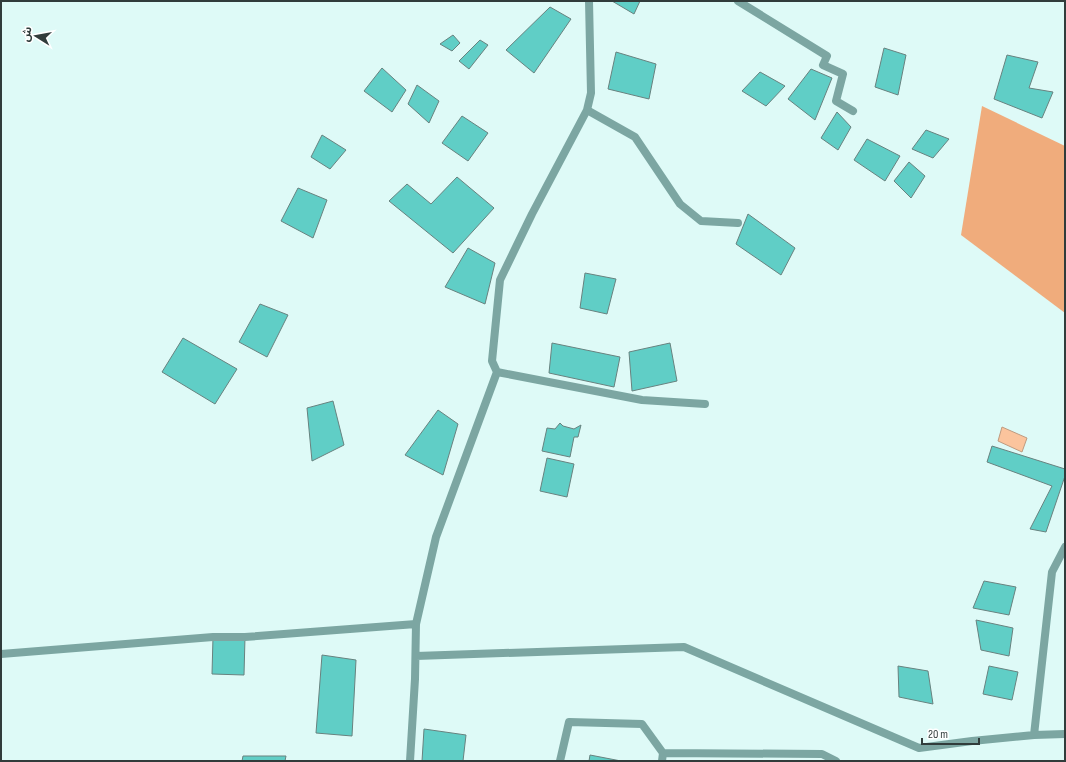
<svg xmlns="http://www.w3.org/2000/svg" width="1066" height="762" font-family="'Sofia Sans Condensed','Noto Sans Arabic',sans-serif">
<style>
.forest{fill:#f0ac7c}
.water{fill:#fbc49d;stroke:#be9b80}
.building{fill:#60cec6;stroke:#68827f}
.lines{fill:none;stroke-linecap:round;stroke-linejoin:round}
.street{stroke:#7ca6a2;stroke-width:8}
</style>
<rect width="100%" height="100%" fill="#defaf7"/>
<path class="forest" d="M 982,106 L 1065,146 L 1065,313 L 961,235 Z"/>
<path class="water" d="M 1002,427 L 1027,438 L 1022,452 L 998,441 Z"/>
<path class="building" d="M 612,1 L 640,1 L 634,14 Z
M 550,7 L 571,19 L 534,73 L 506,50 Z
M 453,35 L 460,43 L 452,51 L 440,44 Z
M 480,40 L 488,45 L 469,69 L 459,61 Z
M 884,48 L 906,55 L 898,95 L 875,87 Z
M 616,52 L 656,64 L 649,99 L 608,89 Z
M 1007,55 L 1038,62 L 1029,88 L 1053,92 L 1042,118 L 994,99 Z
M 382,68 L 406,90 L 392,112 L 364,91 Z
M 811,69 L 832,78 L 815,120 L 788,99 Z
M 760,72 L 785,86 L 766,106 L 742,91 Z
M 417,85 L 439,101 L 429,123 L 408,104 Z
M 837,112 L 851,127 L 838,150 L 821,138 Z
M 462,116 L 488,133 L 468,161 L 442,143 Z
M 926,130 L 949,139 L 933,158 L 912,149 Z
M 322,135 L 346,150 L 330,169 L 311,157 Z
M 867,139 L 900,156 L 885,181 L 854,160 Z
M 909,162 L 925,176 L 911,198 L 894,181 Z
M 457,177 L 494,208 L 453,253 L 389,201 L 407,184 L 431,204 Z
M 298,188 L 327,200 L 313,238 L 281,221 Z
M 748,214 L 795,248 L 781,275 L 736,244 Z
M 468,248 L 495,263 L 485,304 L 445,287 Z
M 585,273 L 616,279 L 607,314 L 580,308 Z
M 260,304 L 288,315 L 267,357 L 239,342 Z
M 183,338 L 237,369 L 215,404 L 162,372 Z
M 552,343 L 620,357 L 614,387 L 549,373 Z
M 670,343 L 677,381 L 632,391 L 629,352 Z
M 333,401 L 344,445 L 312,461 L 307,408 Z
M 438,410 L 458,424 L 443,475 L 405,455 Z
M 560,423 L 563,426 L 574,429 L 581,425 L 578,437 L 574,437 L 570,457 L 542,451 L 547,428 L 555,429 Z
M 992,446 L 1065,469 L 1065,476 L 1046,532 L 1030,529 L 1052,486 L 987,462 Z
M 547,458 L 574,464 L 567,497 L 540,491 Z
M 984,581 L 1016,587 L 1009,615 L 973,608 Z
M 976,620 L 1013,628 L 1009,656 L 981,650 Z
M 213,637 L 245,637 L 244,675 L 212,674 Z
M 322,655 L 356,660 L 352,736 L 316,733 Z
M 898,666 L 928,671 L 933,704 L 899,697 Z
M 989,666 L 1018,672 L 1012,700 L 983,694 Z
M 424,729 L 466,735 L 463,761 L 422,761 Z
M 590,755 L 621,761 L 589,761 Z
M 243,756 L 286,756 L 285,761 L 242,761 Z"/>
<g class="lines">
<path class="street" d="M 738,1 L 827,56 L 823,65 L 843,74 L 836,101 L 853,111
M 587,110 L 635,137 L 680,204 L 701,221 L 738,223
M 497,372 L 642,400 L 705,404
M 1,654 L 213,637 L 245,637 L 416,624
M 416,656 L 684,647 L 919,748 L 972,741 L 1034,735 L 1065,734
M 1034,735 L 1052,572 L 1065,547
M 410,761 L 415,679 L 416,624 L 436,537 L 497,372 L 492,361 L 500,280 L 532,214 L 587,110 L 591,93 L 589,1
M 560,761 L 569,722 L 642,724 L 663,753
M 662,761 L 663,753 L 822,754 L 836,761"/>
</g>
<rect width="1066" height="762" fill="none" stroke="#313c3b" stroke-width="4"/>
<g transform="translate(36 36) rotate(281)" stroke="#ffffff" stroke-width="3" paint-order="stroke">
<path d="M0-3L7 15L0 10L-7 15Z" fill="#313c3b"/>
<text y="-6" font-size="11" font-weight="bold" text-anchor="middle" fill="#313c3b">ش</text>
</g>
<path d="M922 738v6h57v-6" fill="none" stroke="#313c3b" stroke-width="2"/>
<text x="928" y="738" font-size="12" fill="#313c3b" stroke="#ffffff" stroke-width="3" paint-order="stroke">20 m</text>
</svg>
